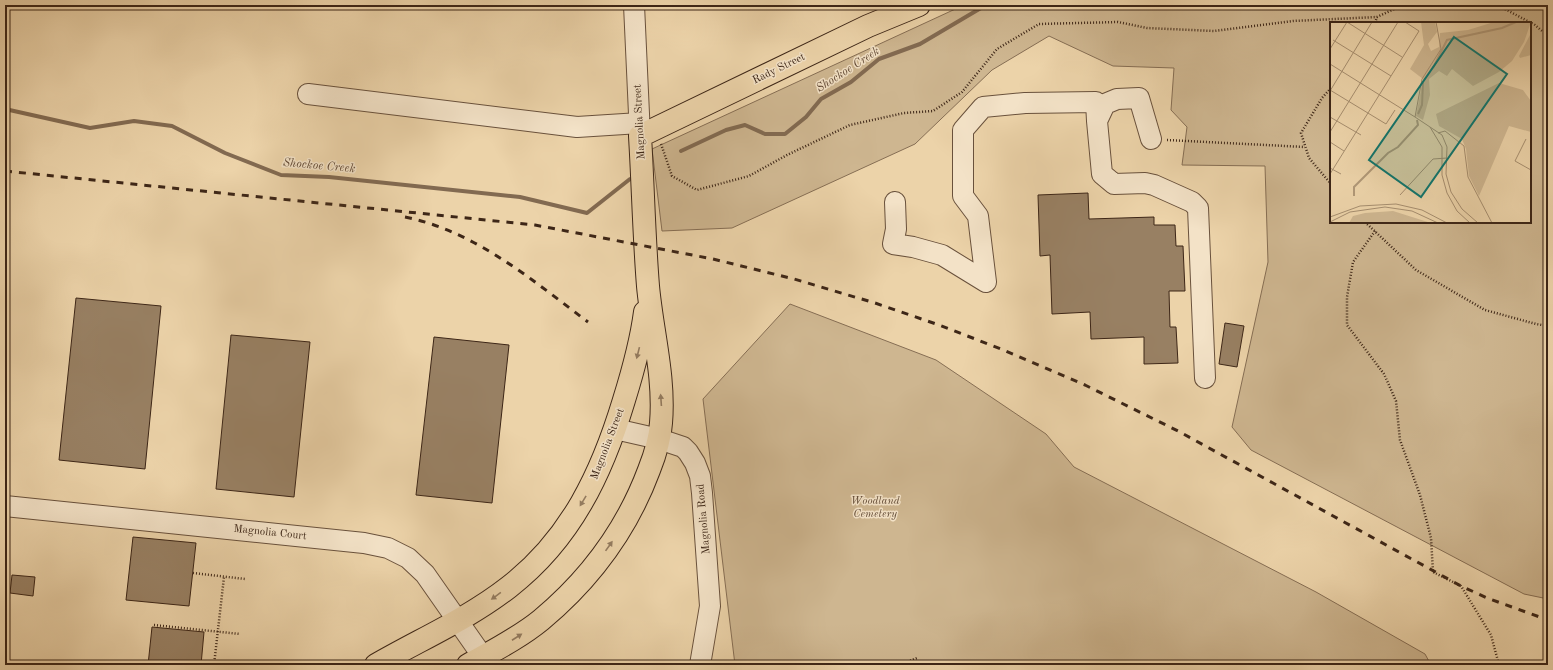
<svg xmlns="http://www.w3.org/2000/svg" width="1553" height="670" font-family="'Old Standard TT',serif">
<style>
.green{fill:#ceb690;stroke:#866e54;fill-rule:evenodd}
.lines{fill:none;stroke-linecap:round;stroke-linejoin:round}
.stream{stroke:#826a51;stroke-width:4}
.building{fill:#988063;stroke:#3d2617}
.minor-casing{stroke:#69513c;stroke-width:22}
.major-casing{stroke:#3d2617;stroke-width:24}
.path{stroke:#3d2617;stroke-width:2.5;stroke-dasharray:1 2;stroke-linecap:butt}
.minor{stroke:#f3e2c7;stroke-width:20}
.major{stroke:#ecd3a9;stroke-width:22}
.rail{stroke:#3d2617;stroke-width:3;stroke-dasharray:7 7;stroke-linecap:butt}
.oneway{fill:#947c60}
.labels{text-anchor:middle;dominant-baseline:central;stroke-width:3;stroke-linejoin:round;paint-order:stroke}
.street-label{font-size:11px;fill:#3d2617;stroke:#f3e2c7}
.park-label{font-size:11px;font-style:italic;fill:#614a35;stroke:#f3e2c7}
.water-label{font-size:12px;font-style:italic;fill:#604834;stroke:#f3e2c7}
.inset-river{fill:none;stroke:#b09877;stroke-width:2}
.inset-road{fill:none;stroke:#a68e6f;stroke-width:1}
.view{fill:#0f766e;fill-opacity:0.15;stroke:#0f766e;stroke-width:2}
.inset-edge{fill:none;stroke:#3d2617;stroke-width:2}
</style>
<rect width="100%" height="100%" fill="#ecd3a9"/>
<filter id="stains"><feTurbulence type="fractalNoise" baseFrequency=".005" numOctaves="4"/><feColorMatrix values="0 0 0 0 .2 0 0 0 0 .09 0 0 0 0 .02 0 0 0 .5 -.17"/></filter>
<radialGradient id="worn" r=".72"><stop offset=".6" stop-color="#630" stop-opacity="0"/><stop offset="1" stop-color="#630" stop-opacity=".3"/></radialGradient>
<path class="green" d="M 964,5 L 1548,5 L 1548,599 L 1524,594 L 1251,450 L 1232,427 L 1268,262 L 1265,166 L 1182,165 L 1187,127 L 1171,110 L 1174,68 L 1113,66 L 1049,36 L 992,70 L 915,144 L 732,228 L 662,231 L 652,149 ZM 1331,23 L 1530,23 L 1530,222 L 1331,222 Z
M 790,304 L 936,360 L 1046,434 L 1074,467 L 1316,592 L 1425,654 L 1431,665 L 735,665 L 703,399 Z"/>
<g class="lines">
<path class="stream" d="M 5,109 L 90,128 L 134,121 L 172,126 L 225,153 L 281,175 L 329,177 L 520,197 L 587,213 L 630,179
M 681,151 L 726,130 L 745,125 L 765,134 L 785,134 L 806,117 L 821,99 L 851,82 L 879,59 L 920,44 L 986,5"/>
</g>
<path class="building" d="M 1088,193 L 1089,219 L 1154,217 L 1154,225 L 1175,225 L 1176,246 L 1183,246 L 1185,291 L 1169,291 L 1170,327 L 1176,327 L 1178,363 L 1144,364 L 1144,337 L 1091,339 L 1090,312 L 1052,314 L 1050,255 L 1040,256 L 1038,195 Z
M 76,298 L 161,306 L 145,469 L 59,460 Z
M 1225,323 L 1244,326 L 1237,367 L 1219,364 Z
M 231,335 L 310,342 L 294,497 L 216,489 Z
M 434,337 L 509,345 L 492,503 L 416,495 Z
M 133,537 L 196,543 L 189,606 L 126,600 Z
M 12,575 L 35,577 L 33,596 L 10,593 Z
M 152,627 L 204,632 L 201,665 L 148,665 Z"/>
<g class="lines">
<g class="minor-casing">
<path id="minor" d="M 634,5 L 640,136
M 308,94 L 577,127 L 640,123
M 1151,139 L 1139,98 L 1117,99 L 1105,104 L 1097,121 L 1102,174 L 1114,184 L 1145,183 L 1154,185 L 1192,202 L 1198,208 L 1205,378
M 895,202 L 896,229 L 893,244 L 913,247 L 942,255 L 986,282 L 978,216 L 963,196 L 963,130 L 983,107 L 1025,103 L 1096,102 L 1097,121
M 615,429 L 659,439 L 683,447 L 688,452 L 695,463 L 700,476 L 702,493 L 710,606 L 700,665
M 5,506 L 364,543 L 388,548 L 408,558 L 425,574 L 483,657"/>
</g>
<g class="major-casing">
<path id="major" d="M 376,665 C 421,639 468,619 509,587 C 571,539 602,473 624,400 C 633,371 641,343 645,312
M 468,665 C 493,651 519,638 541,620 C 589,580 627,529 649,470 C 655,455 660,439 661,423 C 665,377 652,331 648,286 C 644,236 643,186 640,136 L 868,26 L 919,5"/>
</g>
<path class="path" d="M 1501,5 L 1503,8 L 1535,25 L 1548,36
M 1375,23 L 1377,17
M 1331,88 L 1322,98 L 1301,133 L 1309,158 L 1331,184
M 1167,140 L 1305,147
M 661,144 L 672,176 L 697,190 L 749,176 L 787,155 L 850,125 L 904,113 L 933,111 L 962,92 L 997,49 L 1039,24 L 1118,22 L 1147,28 L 1214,31 L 1293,21 L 1377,17 L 1403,5
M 1365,222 L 1416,270 L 1485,310 L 1536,324 L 1548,326
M 1375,231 L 1353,262 L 1347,297 L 1347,325 L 1384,374 L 1396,401 L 1400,440 L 1420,495 L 1431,538 L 1433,572 L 1461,586 L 1491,635 L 1499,665
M 193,573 L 245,579
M 154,625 L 240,634
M 214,665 L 224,577
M 899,665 L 917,658"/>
<use href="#minor" class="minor"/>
<use href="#major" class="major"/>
<path class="rail" d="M 5,171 L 535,225 L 713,259 L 794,279 L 875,303 L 939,325 L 1001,349 L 1085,385 L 1178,431 L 1461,586 L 1487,598 L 1548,620
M 405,217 C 475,231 532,280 588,322"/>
</g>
<defs><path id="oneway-solid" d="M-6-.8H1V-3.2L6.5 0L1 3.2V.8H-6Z"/></defs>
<g class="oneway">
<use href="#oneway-solid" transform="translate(638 353) rotate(104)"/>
<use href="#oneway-solid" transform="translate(661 400) rotate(-94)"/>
<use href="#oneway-solid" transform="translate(583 501) rotate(121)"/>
<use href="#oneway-solid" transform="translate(609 546) rotate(-55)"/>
<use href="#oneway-solid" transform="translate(496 596) rotate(144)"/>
<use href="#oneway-solid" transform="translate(517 637) rotate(-33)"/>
</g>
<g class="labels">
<g class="street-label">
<text transform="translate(779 69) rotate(-26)">Rady Street</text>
<text transform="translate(640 122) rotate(-93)">Magnolia Street</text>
<text transform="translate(608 444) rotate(-69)">Magnolia Street</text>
<text transform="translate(704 519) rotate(-95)">Magnolia Road</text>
<text transform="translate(270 533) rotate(6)">Magnolia Court</text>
</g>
<g class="park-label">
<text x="875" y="501">Woodland<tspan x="875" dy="13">Cemetery</tspan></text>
</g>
<g class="water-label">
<text transform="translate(848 70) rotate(-33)">Shockoe Creek</text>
<text transform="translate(319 166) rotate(5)">Shockoe Creek</text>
</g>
</g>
<g transform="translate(1330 22)">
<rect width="201" height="201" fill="#ecd3a9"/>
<path d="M 91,0 L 105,0 L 107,10 L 98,22 L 101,29 L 109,25 L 110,11 L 138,8 L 164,0 L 201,0 L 194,20 L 182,39 L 169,50 L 143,64 L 122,47 L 117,54 L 109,49 L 99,57 L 100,73 L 93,98 L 86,94 L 93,57 L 80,47 L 94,23 ZM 201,11 L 201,33 L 190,36 L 189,34 ZM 169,61 L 193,68 L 201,79 L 201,110 L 179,104 L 149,174 L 139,154 L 136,127 L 132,117 L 109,104 L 106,92 ZM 63,189 L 101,201 L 19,201 L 23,194 L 35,191 Z" fill="#ceb690"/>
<path class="inset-river" d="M 103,46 L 117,18 L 172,6 L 186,0M 88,92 L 92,83 L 93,61M 24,174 L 24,165 L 58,131 L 68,125 L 88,103 L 87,98"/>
<path class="inset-road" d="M 17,0 L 72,35M 106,0 L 111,27 L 92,57 L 85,95 L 112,113 L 117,125 L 116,152 L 121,170 L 132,187 L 148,201M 3,18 L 61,54M 0,27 L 17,0M 0,42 L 85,95M 0,68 L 56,102 L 65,88M 0,69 L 42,0M 0,95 L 31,113M 100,105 L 112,125 L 112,153 L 117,171 L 127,189 L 140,201M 0,110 L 68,0M 108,111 L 115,109 L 134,124 L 138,155 L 162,201M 196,117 L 185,139 L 201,148M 0,120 L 14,129M 0,146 L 11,152M 0,152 L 89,9 L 75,0M 70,173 L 103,137 L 117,136M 0,195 L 30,184 L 66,182 L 92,188 L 117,201M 0,200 L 20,190 L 55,185 L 82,189 L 108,201"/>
<path class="view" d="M 124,15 L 177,52 L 91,175 L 39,138 Z"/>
<rect width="201" height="201" class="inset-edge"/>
</g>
<rect width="1553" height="670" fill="none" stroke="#ecd3a9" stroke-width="20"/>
<rect x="6" y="6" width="1541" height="658" fill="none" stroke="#3d2617" stroke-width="2"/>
<rect x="10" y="10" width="1533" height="650" fill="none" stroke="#3d2617"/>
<rect width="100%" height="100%" filter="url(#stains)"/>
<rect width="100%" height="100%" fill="url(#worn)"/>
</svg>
